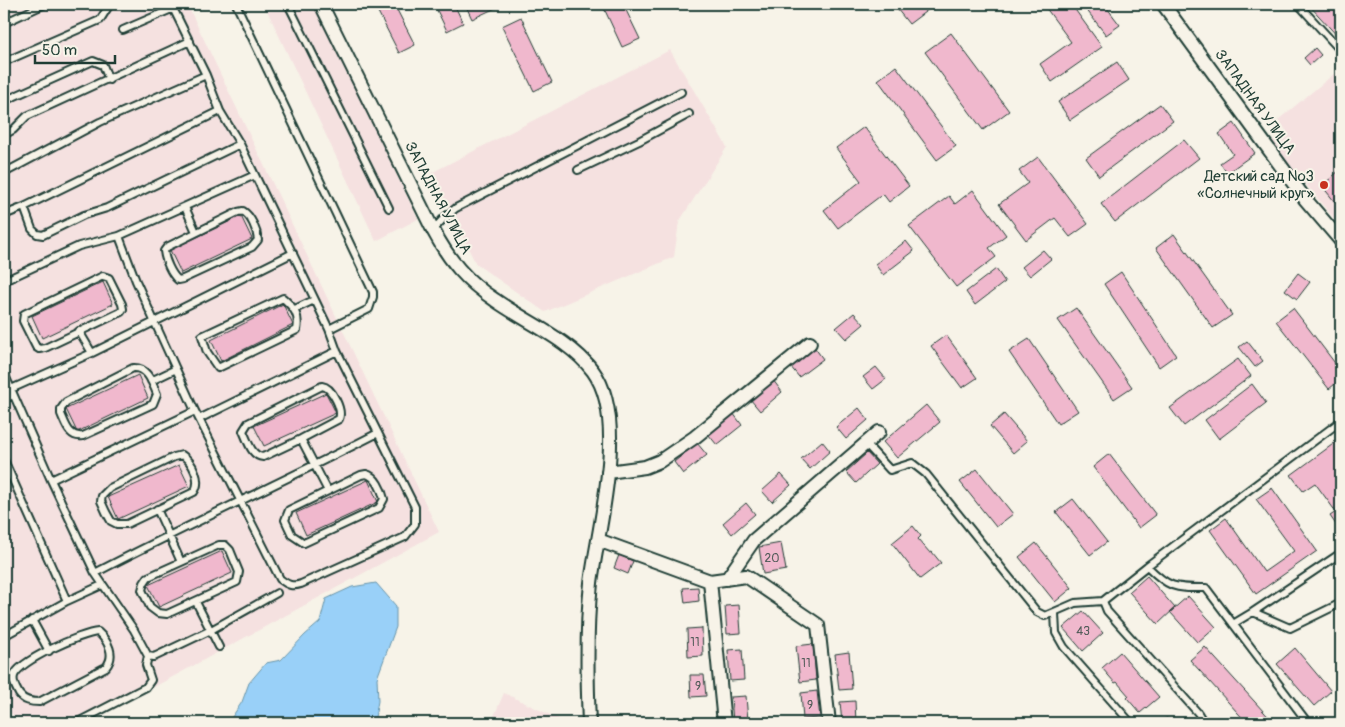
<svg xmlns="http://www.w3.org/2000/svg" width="1345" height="727" font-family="Pangolin,sans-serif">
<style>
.built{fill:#f5e1e0}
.water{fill:#99d0f8;stroke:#6895aa}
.building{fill:#f0b8cd;stroke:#1f3d34}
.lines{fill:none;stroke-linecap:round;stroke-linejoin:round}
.lane-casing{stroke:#1f3d34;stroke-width:10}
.street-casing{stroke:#1f3d34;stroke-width:16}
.lane{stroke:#f7f3e8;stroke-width:6}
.street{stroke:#f7f3e8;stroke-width:12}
.poi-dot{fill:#c8321e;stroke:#f7f3e8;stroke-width:2}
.labels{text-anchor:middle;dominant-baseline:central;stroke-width:4;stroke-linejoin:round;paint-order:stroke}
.number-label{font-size:12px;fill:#535c5a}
.street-label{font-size:15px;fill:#1f3d34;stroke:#f7f3e8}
.poi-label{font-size:15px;fill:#1f3d34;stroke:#f7f3e8;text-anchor:end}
</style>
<rect width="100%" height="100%" fill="#f7f3e8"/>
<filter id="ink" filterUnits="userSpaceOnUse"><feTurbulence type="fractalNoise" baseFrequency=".02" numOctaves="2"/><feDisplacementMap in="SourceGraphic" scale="10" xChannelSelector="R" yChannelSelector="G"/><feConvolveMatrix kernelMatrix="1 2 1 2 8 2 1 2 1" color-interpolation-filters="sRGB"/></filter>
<g filter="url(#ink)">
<path class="built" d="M 4,4 L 187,4 L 439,532 L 88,723 L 18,723 L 4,703 Z
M 264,4 L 314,4 L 418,219 L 376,241 Z
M 670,50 L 727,147 L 679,222 L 674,257 L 545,312 L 476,264 L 431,173 Z
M 1340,69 L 1341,71 L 1341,227 L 1271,142 L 1286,130 L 1278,120 Z
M 504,693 L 565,722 L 566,723 L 491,723 Z"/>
<path class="water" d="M 376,583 L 396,606 L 396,627 L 377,678 L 378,701 L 374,723 L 228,723 L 242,702 L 249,683 L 266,663 L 281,660 L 305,635 L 320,622 L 326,599 L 352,587 Z"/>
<path class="building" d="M 374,4 L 394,4 L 415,45 L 399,53 Z
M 434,4 L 454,4 L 463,23 L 447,31 Z
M 465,4 L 504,4 L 472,19 Z
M 602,4 L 623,4 L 640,39 L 622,47 Z
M 893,4 L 931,4 L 933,6 L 909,24 Z
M 1043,4 L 1071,4 L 1102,47 L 1052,82 L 1040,64 L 1071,42 Z
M 1082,4 L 1104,4 L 1120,25 L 1106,35 Z
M 1308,4 L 1334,4 L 1341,11 L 1341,40 Z
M 521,17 L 552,82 L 534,91 L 502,26 Z
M 951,33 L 1009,111 L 983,130 L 925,52 Z
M 1315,48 L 1321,55 L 1310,65 L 1304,58 Z
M 1117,62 L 1129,80 L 1070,120 L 1058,102 Z
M 896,66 L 956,146 L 937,160 L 878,80 Z
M 1160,104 L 1173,121 L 1099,176 L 1086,158 Z
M 1234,123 L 1255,153 L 1227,173 L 1220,163 L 1233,154 L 1219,134 Z
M 864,127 L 909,186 L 889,202 L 883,194 L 838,228 L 824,210 L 861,181 L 836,148 Z
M 1184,140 L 1199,158 L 1115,222 L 1101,204 Z
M 1038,157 L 1088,224 L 1070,237 L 1055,218 L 1026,240 L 999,204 L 1028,183 L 1019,171 Z
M 1341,169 L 1341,196 L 1335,202 L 1322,186 Z
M 973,190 L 1006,235 L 989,248 L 996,257 L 956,287 L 909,226 L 949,196 L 955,204 Z
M 241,216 L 252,239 L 181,273 L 170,250 Z
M 1174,234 L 1232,315 L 1213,328 L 1156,248 Z
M 906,241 L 914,251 L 883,275 L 875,264 Z
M 1043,250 L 1051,259 L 1030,276 L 1022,267 Z
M 996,269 L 1005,282 L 975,305 L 966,292 Z
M 1121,272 L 1176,355 L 1159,367 L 1104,284 Z
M 1298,273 L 1310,282 L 1297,299 L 1285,290 Z
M 103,282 L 113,304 L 42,338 L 32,316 Z
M 283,304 L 293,325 L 221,361 L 211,340 Z
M 1076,308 L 1132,387 L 1114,399 L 1058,320 Z
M 1293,308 L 1341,371 L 1341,379 L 1329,389 L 1276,321 Z
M 854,313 L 864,324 L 846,339 L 836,328 Z
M 946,335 L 977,378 L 962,388 L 931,346 Z
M 1029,339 L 1078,411 L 1058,424 L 1009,352 Z
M 1247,341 L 1263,361 L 1255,367 L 1239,347 Z
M 815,348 L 823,359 L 799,377 L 790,366 Z
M 1238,359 L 1251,376 L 1184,426 L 1170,408 Z
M 876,367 L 886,379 L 873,389 L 863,377 Z
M 138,375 L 148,398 L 77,432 L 66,409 Z
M 773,380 L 782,392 L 760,411 L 750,399 Z
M 1252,384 L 1266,403 L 1219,439 L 1205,420 Z
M 326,393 L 336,413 L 264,446 L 254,426 Z
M 926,405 L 940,422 L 897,458 L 883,442 Z
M 859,408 L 868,420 L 846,439 L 836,427 Z
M 733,413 L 742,425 L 717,445 L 708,434 Z
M 1004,414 L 1027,441 L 1013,453 L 990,426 Z
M 1340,439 L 1341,440 L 1341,532 L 1330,516 L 1336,512 L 1315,483 L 1303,491 L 1291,475 Z
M 822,441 L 830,451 L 810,469 L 801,459 Z
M 697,443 L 707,455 L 683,474 L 674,462 Z
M 867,453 L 877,464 L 856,483 L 846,472 Z
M 1109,454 L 1156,515 L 1139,528 L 1093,467 Z
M 179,465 L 189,486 L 118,519 L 108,497 Z
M 977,469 L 1013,514 L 996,527 L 960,482 Z
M 781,474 L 791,485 L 772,502 L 762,491 Z
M 368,480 L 378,502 L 306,535 L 296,513 Z
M 1272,488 L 1317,551 L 1256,594 L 1210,530 L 1226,518 L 1264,572 L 1294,551 L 1256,499 Z
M 1073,499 L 1107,542 L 1090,555 L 1056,512 Z
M 746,503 L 755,514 L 732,534 L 723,523 Z
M 913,526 L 921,536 L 918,539 L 930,553 L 932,552 L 941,563 L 920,579 L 892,543 Z
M 781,543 L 786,570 L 763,574 L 759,547 Z
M 1036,543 L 1072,588 L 1055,602 L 1019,557 Z
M 222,551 L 232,573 L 159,607 L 148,585 Z
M 619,555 L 633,561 L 628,574 L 614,568 Z
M 1147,576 L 1175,608 L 1158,624 L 1129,592 Z
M 698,587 L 699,601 L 685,603 L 683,588 Z
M 1188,596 L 1216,627 L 1198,643 L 1170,612 Z
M 739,605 L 741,633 L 727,634 L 725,606 Z
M 1083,611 L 1103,633 L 1083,651 L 1063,628 Z
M 702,628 L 703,656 L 688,657 L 687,629 Z
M 813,644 L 816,680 L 800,682 L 796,646 Z
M 1205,647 L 1274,723 L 1247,723 L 1190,660 Z
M 1295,648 L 1331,691 L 1314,706 L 1277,664 Z
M 742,649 L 744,680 L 730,681 L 728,650 Z
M 849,652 L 852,689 L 839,690 L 835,654 Z
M 1120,652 L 1159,697 L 1140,713 L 1127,698 L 1129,696 L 1117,682 L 1115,683 L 1102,668 Z
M 690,675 L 704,675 L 706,696 L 691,697 Z
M 817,691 L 820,718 L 803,719 L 801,693 Z
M 746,696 L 748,721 L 733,722 L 731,697 Z
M 855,701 L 856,723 L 842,723 L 840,702 Z
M 1167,718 L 1170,723 L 1157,723 Z"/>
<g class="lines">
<g class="lane-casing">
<path id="lane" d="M 236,4 L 373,292 L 373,297 L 369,309 L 329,329
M 288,4 L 389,208
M 1298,4 L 1340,50 L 1341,49
M 4,23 L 45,4
M 123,30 L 174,8
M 4,62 L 100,20 L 110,4
M 4,101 L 93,61 L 103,65 L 109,80
M 4,135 L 13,130 L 27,116 L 190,41
M 578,170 L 639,141 L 689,114
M 4,173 L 100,122 L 206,75
M 24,207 L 32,229 L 37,234 L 43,235 L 84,215 L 107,208 L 240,144
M 185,207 L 196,232
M 243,211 C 251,216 257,230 258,240 L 252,247 L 183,279 L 178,280 C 171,274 165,260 164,251 L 167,247 L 238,212 Z
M 4,215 L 24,207 L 220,111
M 433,230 L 445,217 L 456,208 L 681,92
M 119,236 L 136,281 L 195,411 L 280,579 C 288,585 292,587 301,584 L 405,537 L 415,524 L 415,507 L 337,351 L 329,329 L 240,144 L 220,111 L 206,75 L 171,4
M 103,276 L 109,278 L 122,304 L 123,309 L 121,312 L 45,348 L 39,349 L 36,347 L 23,321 L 24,314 Z
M 4,281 L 79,246 L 119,236 L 255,175
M 283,298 C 294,308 300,315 297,330 L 218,368 L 207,352 L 202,336 Z
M 295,309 L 314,300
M 79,331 L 92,353
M 133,368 C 148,367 152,383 157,394 L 153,404 L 83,436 C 69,438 66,425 61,414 L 61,409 L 66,402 Z
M 4,373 L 51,480 L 95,573 L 134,630 L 148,656 L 146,665 L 151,680 L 146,687 L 76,723
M 151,381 L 176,369
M 322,386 C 332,387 343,410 339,419 L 301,439 L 263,457 C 251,456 248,441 243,431 L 248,423 Z
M 11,389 L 92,353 L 293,253
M 4,399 L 13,395
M 199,419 L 337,351
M 301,439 L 328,491
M 866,444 L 890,470 L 912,463 L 926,474 L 1037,612 L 1045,616 L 1075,603 L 1103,601 L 1147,566 L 1341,421
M 182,455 C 193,462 202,481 194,492 L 127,524 L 117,524 L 111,521 L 106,512 L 101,501 L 102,496 L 110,488 L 174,457 Z
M 4,460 L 67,601
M 366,474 C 376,476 382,490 384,499 L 379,508 L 304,543 L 292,535 L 285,520 L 289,510 L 361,475 Z
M 51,480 L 195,411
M 157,509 L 181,562
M 219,545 L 225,545 L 230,550 L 239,572 L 237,582 L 167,614 L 158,613 L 150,607 L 142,590 L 144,583 L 148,577 Z
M 1147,566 C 1170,589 1175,588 1206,588 L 1308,723
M 95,573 C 189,524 285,481 378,433
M 1103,601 L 1107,611 L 1198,713 L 1204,723
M 196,602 L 219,647
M 1253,612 L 1290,628 L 1341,603
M 1055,613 L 1056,633 L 1064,647 L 1131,723
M 32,620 L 49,651
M 1233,624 L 1253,612 L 1341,553
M 98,632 C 108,641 116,655 106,667 L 39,702 C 31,702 24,701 19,694 C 16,688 12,682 14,676 C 18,661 82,633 98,632 Z
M 4,636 L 67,601 L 102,585
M 148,656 L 154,657 L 211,630 L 277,593"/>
</g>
<g class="street-casing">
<path id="street" d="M 321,4 L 433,230 C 449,260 466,281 495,300 C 526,322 570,340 593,371 C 629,420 598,526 591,583 C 586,629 587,677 589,723
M 1163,4 L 1305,199 L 1341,241
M 608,472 L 645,467 L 660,461 L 695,437 L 810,343
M 598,540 L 710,581 L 746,576 L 818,625 L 829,723
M 727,579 L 754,540 L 879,432
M 710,581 L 724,723"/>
</g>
<use href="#lane" class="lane"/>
<use href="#street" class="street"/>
</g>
</g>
<circle class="poi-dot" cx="1324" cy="185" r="5"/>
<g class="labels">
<g class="number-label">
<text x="772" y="558">20</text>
<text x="1083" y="631">43</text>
<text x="695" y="642">11</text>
<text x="806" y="663">11</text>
<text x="698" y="686">9</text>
<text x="810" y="705">9</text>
</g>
<g class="street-label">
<text transform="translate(1255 102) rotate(54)">ЗАПАДНАЯ УЛИЦА</text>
<text transform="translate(438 198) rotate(62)">ЗАПАДНАЯ УЛИЦА</text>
</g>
<g class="poi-label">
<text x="1314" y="176">Детский сад №3<tspan x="1314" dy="17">«Солнечный круг»</tspan></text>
</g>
</g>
<rect width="1345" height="727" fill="none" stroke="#f7f3e8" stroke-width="20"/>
<rect x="10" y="10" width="1325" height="707" fill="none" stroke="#1f3d34" stroke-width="2" filter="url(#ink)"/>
<path d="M35 55v8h80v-8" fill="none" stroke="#1f3d34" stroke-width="2.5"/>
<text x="42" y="55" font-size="15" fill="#1f3d34" stroke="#f7f3e8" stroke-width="4" paint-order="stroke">50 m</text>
</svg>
